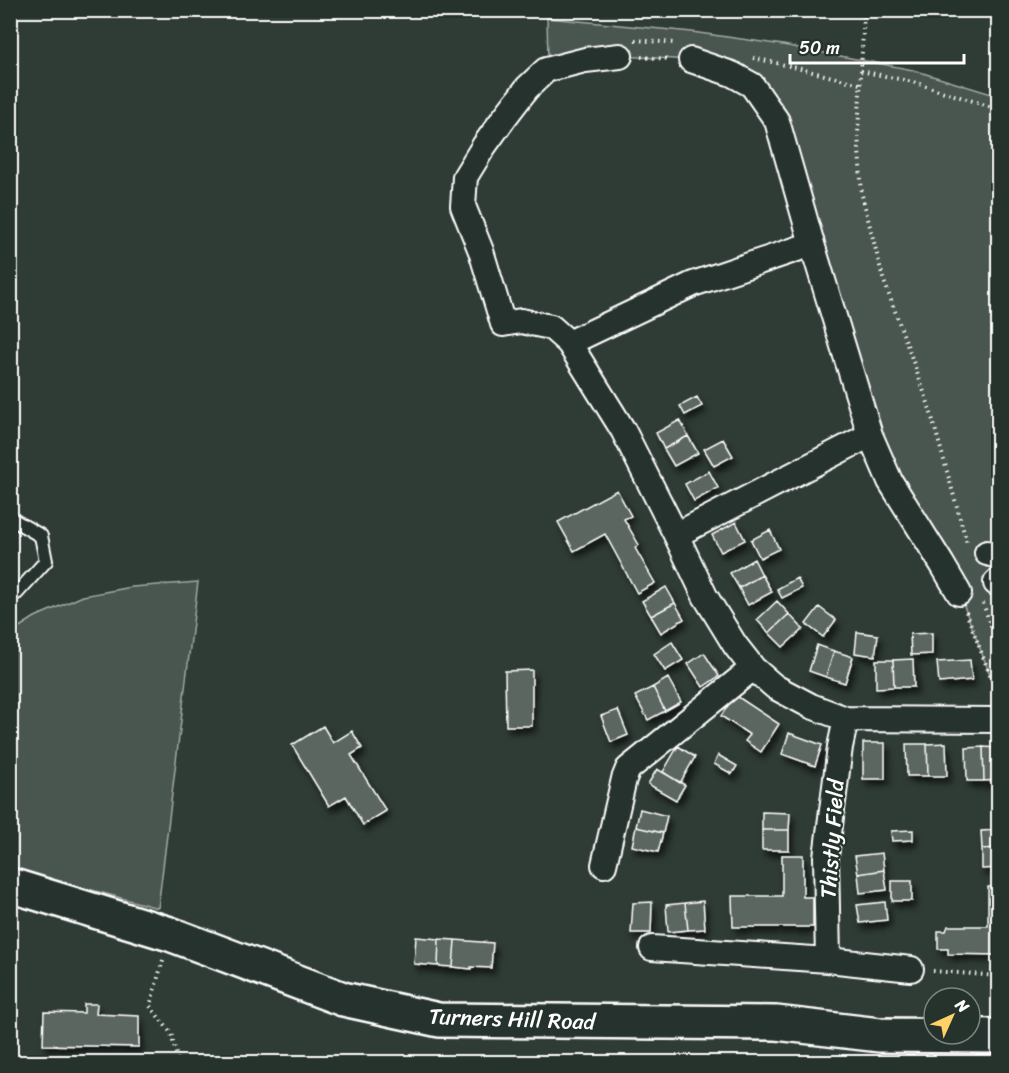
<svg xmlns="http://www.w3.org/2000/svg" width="1009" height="1073" font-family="Sriracha,sans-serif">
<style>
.green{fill:#4a544f;stroke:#a4aaa7;stroke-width:1.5}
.building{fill:#5b6661;stroke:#fff;stroke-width:1.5;filter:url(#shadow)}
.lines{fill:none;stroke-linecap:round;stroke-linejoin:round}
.lane-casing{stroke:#fff;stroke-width:16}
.street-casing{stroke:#fff;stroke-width:28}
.secondary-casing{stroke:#fff;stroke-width:38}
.path{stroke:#fff;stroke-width:4;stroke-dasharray:1.5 4.5;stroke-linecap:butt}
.lane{stroke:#26332d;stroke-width:12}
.street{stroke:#26332d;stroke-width:24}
.secondary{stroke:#26332d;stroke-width:33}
.rail{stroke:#fff;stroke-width:4.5;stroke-dasharray:9 4.5;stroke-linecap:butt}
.labels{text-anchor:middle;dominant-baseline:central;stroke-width:4.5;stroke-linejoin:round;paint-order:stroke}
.street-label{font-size:22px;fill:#fff;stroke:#26332d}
</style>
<defs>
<filter id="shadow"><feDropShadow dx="3.5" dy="6" stdDeviation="3" flood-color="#0009"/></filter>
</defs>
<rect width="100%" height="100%" fill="#2f3b35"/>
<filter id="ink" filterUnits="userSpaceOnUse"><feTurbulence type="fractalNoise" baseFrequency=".0167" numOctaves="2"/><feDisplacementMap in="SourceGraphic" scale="12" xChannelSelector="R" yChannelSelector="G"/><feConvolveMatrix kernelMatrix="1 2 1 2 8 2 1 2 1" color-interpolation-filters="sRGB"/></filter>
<g filter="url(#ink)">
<path class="green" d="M 547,18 L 692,32 L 783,45 L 913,70 L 998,96 L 998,580 L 996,583 L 998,606 L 998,696 L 959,593 L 890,481 L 812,244 L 752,85 L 692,60 L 620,56 L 548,58 Z
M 198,582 L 158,908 L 11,868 L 10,633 L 35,617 L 83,596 L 132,587 Z"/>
<path class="building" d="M 697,397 L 702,406 L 685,415 L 680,406 Z
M 680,420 L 688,436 L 664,449 L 656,433 Z
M 688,436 L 698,453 L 674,466 L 664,449 Z
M 723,439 L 733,456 L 714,466 L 704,449 Z
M 709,471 L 718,488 L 694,501 L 685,484 Z
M 617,490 L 631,516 L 624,519 L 639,545 L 635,548 L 655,583 L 637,593 L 605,534 L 574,551 L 558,522 Z
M 736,522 L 745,540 L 721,552 L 712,535 Z
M 770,530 L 779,549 L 760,558 L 751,540 Z
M 754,559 L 762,575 L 739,588 L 730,573 Z
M 762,575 L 772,592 L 748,605 L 739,588 Z
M 797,578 L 802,588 L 782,598 L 777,589 Z
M 666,587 L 675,603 L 651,616 L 642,601 Z
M 777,601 L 789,614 L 769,633 L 757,620 Z
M 675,603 L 684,619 L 661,633 L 651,616 Z
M 819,607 L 836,620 L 823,637 L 806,624 Z
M 789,614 L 803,629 L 783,647 L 769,633 Z
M 857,632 L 878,635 L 875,656 L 855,653 Z
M 932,633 L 932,654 L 911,655 L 910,634 Z
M 672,642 L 683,660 L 665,671 L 654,654 Z
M 817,645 L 834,651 L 826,677 L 809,671 Z
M 834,651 L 853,657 L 845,683 L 826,677 Z
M 704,653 L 719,676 L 703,687 L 688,664 Z
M 913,659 L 914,687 L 894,687 L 893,660 Z
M 876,660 L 893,660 L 894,687 L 876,688 Z
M 970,660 L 972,680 L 939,683 L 937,662 Z
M 532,670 L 532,726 L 506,726 L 505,671 Z
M 668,678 L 681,702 L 665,711 L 653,687 Z
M 653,687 L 665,711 L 648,720 L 635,696 Z
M 735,695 L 779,724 L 761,752 L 745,741 L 750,735 L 721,716 Z
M 618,710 L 628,735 L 611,742 L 601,716 Z
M 323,726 L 333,743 L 352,731 L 362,748 L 351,755 L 386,811 L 363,825 L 346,796 L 329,806 L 292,745 Z
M 789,733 L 822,745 L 815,766 L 782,754 Z
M 863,743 L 885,743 L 885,779 L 863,779 Z
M 946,743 L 947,776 L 928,776 L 927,744 Z
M 906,744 L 927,744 L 928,776 L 907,776 Z
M 678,746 L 695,757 L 680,783 L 663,772 Z
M 983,747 L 998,748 L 998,780 L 984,781 Z
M 983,747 L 984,781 L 967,781 L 966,748 Z
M 718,755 L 737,766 L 732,774 L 714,764 Z
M 657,769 L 685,785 L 676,800 L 648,784 Z
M 640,809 L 667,816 L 663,833 L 636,827 Z
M 762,812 L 790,813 L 789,830 L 762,830 Z
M 636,827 L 663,833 L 658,852 L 632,846 Z
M 762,830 L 789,830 L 789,850 L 762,850 Z
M 913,830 L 913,840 L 892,841 L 891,831 Z
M 998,830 L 998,848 L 982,849 L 981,831 Z
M 998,848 L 998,868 L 982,869 L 982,849 Z
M 882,853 L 884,870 L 858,874 L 855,856 Z
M 782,855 L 803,855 L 803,897 L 813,897 L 813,927 L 733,927 L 732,896 L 782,896 Z
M 884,870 L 887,890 L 860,893 L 858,874 Z
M 892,881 L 912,881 L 912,901 L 892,901 Z
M 988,887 L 998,887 L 998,955 L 948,954 L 948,949 L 938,949 L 938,931 L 946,931 L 948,926 L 988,926 Z
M 703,901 L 705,929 L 688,930 L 685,903 Z
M 652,902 L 651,933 L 631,933 L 633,903 Z
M 885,902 L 887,920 L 860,923 L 857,905 Z
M 685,903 L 688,930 L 668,932 L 666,905 Z
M 416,937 L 439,939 L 438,966 L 414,964 Z
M 439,939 L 455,940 L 453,967 L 438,966 Z
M 455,940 L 493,943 L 491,968 L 471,967 L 471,969 L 453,967 Z
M 84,1004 L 97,1004 L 96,1014 L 139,1016 L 139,1047 L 43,1045 L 44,1012 L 84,1013 Z"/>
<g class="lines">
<g class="lane-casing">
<path id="lane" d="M 10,518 L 41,536 L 46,561 L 17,593 L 10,596"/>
</g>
<g class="street-casing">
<path id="street" d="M 620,56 L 585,60 L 546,70 L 527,88 L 504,118 L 484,146 L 465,177 L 463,206 L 481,251 L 503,324 L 521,321 L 551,327 L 569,343 L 623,430 L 676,535 L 705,596 L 735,645 L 753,668 L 775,687 L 811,706 L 846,719 L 998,720
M 691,60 L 732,74 L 752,85 L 777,121 L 812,244 L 870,435 L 890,481 L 942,564 L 959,593
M 569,343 L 693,284 L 812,244
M 676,535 L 870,435
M 987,553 L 998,556
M 996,583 L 998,581
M 604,865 L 624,779 L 628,769 L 753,668
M 652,948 L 828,960 L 911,969
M 828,960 L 826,857 L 840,747 L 846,719"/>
</g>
<g class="secondary-casing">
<path id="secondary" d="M 10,885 L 170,934 L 343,999 L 439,1020 L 776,1023 L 880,1035 L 998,1036"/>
</g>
<path class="path" d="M 864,10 L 858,134 L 862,195 L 883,278 L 928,403 L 967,543
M 635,40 L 675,43
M 641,57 L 670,59
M 753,58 L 781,64 L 860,84
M 861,71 L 913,82 L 998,109
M 983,603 L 998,647
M 966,612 L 998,696
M 163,960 L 150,1006 L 171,1033 L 178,1062
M 933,971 L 998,976"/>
<use href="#lane" class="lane"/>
<use href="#street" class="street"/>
<use href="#secondary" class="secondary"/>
<path class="rail" d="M 970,10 L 998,14"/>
</g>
</g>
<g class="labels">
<g class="street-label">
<text transform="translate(832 839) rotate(-86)">Thistly Field</text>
<text transform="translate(512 1019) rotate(2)">Turners Hill Road</text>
</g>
</g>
<rect width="1009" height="1073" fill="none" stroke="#26332d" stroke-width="36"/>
<rect x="18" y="18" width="973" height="1037" fill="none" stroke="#fff" stroke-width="2" filter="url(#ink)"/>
<g transform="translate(952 1016) rotate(45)"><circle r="28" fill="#26332d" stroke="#7d8581" stroke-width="1.5"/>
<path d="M0-4.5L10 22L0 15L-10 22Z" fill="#ffd166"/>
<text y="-9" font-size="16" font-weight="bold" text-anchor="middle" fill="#ffffff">N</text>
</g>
<path d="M790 54v9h174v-9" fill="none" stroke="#ffffff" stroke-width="3"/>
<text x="799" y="54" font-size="18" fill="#ffffff" stroke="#26332d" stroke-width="4.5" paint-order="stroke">50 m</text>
</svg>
